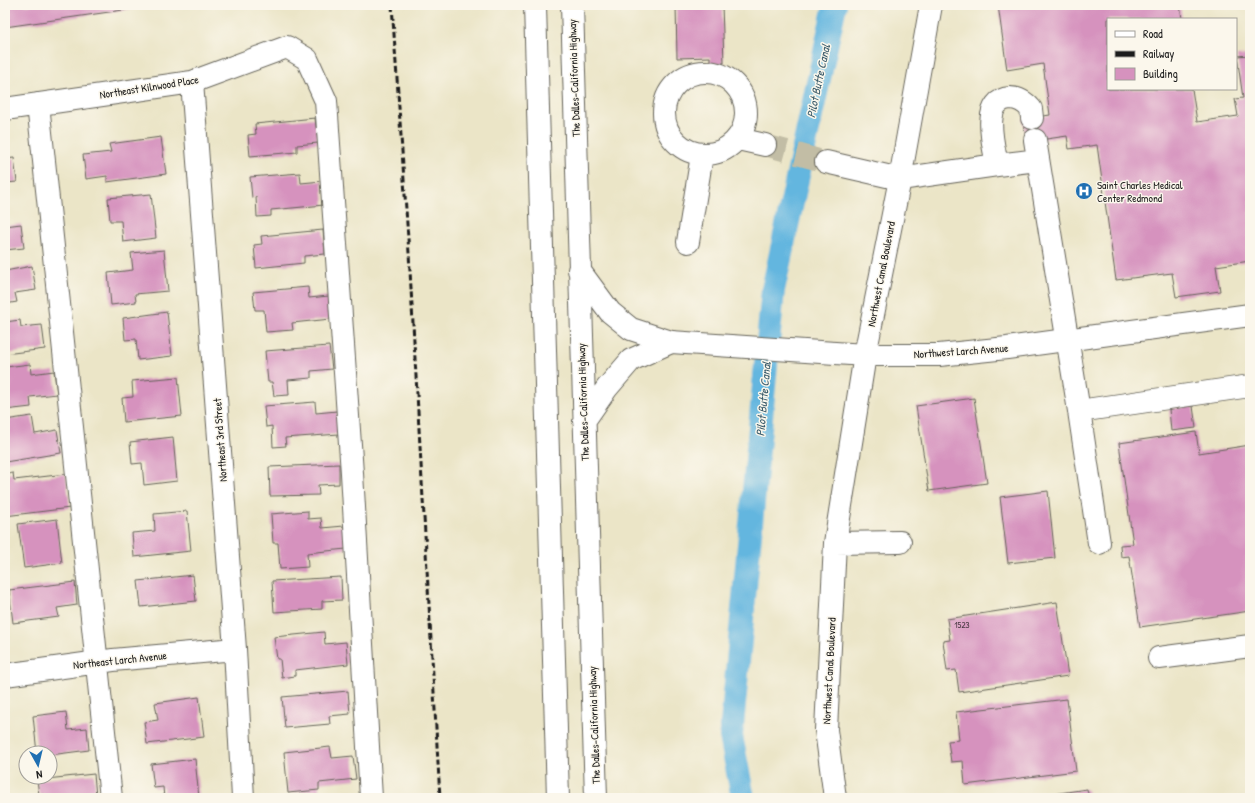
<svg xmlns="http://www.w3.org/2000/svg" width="1255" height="803" font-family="'Patrick Hand',sans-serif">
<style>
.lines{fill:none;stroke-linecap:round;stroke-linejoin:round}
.canal{stroke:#64b6df;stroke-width:24}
.building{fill:#d692be}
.minor-tunnel{stroke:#c2bda5;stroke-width:22;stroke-dasharray:22 11;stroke-linecap:butt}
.minor-casing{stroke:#646258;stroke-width:24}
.highway-casing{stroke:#646258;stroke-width:24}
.minor{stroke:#fff;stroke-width:22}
.highway{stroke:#fff;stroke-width:22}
.rail{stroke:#1c1c1c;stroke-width:3;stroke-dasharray:6 3;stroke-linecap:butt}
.labels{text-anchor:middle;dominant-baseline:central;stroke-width:3;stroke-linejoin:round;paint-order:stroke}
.number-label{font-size:9px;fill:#4a3a44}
.street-label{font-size:11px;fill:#1c1c1c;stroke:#fbf7ec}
.poi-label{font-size:11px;fill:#1c1c1c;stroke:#fbf7ec;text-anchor:start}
.water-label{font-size:12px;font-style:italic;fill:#395a6a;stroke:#fbf7ec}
</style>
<rect width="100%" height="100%" fill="#fbf7ec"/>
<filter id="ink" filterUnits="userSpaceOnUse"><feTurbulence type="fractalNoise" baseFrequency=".025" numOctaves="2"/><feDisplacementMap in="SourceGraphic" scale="8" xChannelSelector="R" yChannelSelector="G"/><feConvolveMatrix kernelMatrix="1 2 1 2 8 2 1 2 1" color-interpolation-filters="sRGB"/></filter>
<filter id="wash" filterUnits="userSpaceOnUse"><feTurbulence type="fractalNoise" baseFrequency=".012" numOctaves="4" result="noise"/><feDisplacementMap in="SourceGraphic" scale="16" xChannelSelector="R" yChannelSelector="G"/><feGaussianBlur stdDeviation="0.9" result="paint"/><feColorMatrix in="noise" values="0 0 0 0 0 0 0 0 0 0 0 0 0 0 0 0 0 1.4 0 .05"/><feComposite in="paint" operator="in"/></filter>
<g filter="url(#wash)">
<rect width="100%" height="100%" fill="#ebe5c7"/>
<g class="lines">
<path class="canal" d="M 743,798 L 731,736 L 773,290 L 835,5"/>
</g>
<g id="blocks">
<path class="building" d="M 5,5 L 151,5 L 151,6 L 5,27 Z
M 676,5 L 722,5 L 724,63 L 710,64 L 710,57 L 677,58 Z
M 998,5 L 1180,5 L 1182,19 L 1108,19 L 1108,89 L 1192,89 L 1197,122 L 1238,116 L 1235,99 L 1243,98 L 1237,56 L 1250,55 L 1250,261 L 1216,266 L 1220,291 L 1176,297 L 1172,273 L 1116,280 L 1097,145 L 1069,149 L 1067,136 L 1026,142 L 1023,119 L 1050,115 L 1043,64 L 1007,70 Z
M 315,118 L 318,143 L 297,145 L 297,152 L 250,156 L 248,135 L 256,134 L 255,124 Z
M 161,137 L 166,174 L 107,182 L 107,176 L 86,179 L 83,155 L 111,152 L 109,144 Z
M 14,158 L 17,182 L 5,183 L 5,159 Z
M 300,173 L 301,183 L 322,181 L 324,205 L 271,210 L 271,216 L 257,217 L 256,197 L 252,198 L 250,177 Z
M 151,194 L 156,238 L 123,242 L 121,221 L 110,221 L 108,198 Z
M 21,224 L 24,248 L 5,250 L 5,226 Z
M 323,230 L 325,254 L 304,256 L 304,263 L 256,268 L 254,245 L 262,244 L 261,236 Z
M 164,250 L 168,291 L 135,294 L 136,302 L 111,305 L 108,273 L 133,270 L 131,253 Z
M 32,266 L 36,290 L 15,293 L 17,302 L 5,304 L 5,271 Z
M 308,287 L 309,298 L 329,296 L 331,319 L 292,323 L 293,330 L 266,332 L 264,310 L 255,310 L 253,292 Z
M 167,312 L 172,356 L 138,360 L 136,339 L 125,340 L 123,318 Z
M 20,320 L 21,327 L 42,325 L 45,349 L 5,354 L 5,322 Z
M 329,346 L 332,369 L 311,371 L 311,378 L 288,380 L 289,395 L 274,396 L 272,382 L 268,382 L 265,351 Z
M 30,364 L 31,374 L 54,371 L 57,394 L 30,397 L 31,407 L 5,410 L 6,367 Z
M 178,377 L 182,416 L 124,422 L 122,398 L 133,397 L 132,381 Z
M 974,398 L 987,483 L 929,491 L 916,406 Z
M 315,402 L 316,413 L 337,411 L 339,434 L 285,438 L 286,446 L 273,447 L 272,426 L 266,427 L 264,406 Z
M 1193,406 L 1196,428 L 1171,431 L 1169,409 Z
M 32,416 L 35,434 L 57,430 L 61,453 L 5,462 L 5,420 Z
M 1196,432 L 1199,453 L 1250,445 L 1250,611 L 1140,627 L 1129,556 L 1121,557 L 1120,545 L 1133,544 L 1119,443 Z
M 173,437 L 177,481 L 144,485 L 142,463 L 132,464 L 130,442 Z
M 339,464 L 339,484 L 318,485 L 319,495 L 270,496 L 269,467 Z
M 13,473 L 14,480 L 66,474 L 70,508 L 5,516 L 5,474 Z
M 1048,491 L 1055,558 L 1008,563 L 1000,497 Z
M 187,511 L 191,551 L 134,557 L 132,533 L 155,531 L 154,514 Z
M 308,511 L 308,519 L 321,518 L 322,528 L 344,526 L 346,549 L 307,553 L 308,567 L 280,569 L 278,543 L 273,543 L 271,514 Z
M 57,519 L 62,563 L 24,568 L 18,524 Z
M 193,575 L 196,601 L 141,607 L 138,581 Z
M 341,577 L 342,600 L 322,601 L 322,609 L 274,612 L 272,581 Z
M 75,582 L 77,605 L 57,608 L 59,617 L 13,623 L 9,590 Z
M 1057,602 L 1068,676 L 959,692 L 956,670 L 947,671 L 943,641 L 950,640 L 947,619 Z
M 324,632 L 325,644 L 346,642 L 348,664 L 295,670 L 295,676 L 282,678 L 280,659 L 277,659 L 274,637 Z
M 348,691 L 350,714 L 329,716 L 330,724 L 285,728 L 282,697 Z
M 199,697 L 204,737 L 147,744 L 144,722 L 158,720 L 155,703 Z
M 1067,699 L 1076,771 L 965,785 L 963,761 L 951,762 L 948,741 L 959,740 L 956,712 Z
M 66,712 L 68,730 L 87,728 L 89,750 L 50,755 L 50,753 L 37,753 L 33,716 Z
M 330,747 L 332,758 L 353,756 L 356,779 L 319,783 L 319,790 L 288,793 L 284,752 Z
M 195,759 L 199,798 L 164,798 L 163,787 L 154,788 L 151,764 Z
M 94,774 L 96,796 L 44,798 L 43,794 L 39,795 L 37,780 Z
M 1087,789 L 1089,798 L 1032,798 L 1032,797 Z"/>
</g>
</g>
<g filter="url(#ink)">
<use href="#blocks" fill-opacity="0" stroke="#646258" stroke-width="1"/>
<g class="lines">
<path class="minor-tunnel" d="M 765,145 L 826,162"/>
<g class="minor-casing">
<path id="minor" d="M664 113a41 41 0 1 1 82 0a41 41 0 1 1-82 0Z
M 192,82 L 235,649 L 243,798
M 38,104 L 111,798
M 5,109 L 192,82 L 287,47 L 307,59 L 326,101 L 352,473 L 371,798
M 738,139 L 765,145
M 1035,140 L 1079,411
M 826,162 L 900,179 L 997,165 C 994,147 980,100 1010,98 C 1019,98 1025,102 1031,109 L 1032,118
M 997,165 L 1038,160
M 688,242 L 702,155
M 671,342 L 865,355 L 939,355 L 1007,348 L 1250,315
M 835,543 L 900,542
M 1099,543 L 1079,411 L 1250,386
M 1159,658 L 1250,646
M 5,675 L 113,660 L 235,649
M 835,798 L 826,730 L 835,543 L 865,355 L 900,179 L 931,5"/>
</g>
<g class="highway-casing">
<path id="highway" d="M 535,5 L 558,798
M 572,5 L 596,798
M 579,270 L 610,312 L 631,329 L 671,342
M 584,421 L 607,388 L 631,360 L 671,342"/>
</g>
<use href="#minor" class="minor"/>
<use href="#highway" class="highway"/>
<path class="rail" d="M 392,5 L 409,253 L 440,798"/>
</g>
</g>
<defs>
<g id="hospital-disc" transform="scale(0.9)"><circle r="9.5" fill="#1f6fb2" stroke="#fbf7ec"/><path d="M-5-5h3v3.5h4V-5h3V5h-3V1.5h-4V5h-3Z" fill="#fff"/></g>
</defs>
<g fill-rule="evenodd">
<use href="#hospital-disc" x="1084" y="191"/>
</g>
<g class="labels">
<g class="number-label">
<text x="962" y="625">1523</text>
</g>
<g class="street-label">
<text transform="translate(574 78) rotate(-92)">The Dalles-California Highway</text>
<text transform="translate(149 87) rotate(-9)">Northeast Kilnwood Place</text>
<text transform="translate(881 274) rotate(-79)">Northwest Canal Boulevard</text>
<text transform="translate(961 351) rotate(-4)">Northwest Larch Avenue</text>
<text transform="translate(583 402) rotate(-92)">The Dalles-California Highway</text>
<text transform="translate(220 440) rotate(-94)">Northeast 3rd Street</text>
<text transform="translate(120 660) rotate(-6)">Northeast Larch Avenue</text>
<text transform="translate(829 671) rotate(-87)">Northwest Canal Boulevard</text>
<text transform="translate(594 725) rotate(-92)">The Dalles-California Highway</text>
</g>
<g class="poi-label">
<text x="1097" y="185">Saint Charles Medical<tspan x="1097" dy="13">Center Redmond</tspan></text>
</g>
<g class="water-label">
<text transform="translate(818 81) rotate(-78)">Pilot Butte Canal</text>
<text transform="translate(763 399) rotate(-85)">Pilot Butte Canal</text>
</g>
</g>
<rect width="1255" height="803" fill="none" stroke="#fbf7ec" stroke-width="20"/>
<rect x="1107" y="18" width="130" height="72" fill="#fbf7ec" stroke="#a29f99"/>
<rect x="1115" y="31" width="20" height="6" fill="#ffffff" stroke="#a29f99"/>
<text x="1143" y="38" font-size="12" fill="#1c1c1c">Road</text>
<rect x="1115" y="51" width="20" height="6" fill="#1c1c1c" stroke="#a29f99"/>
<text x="1143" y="58" font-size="12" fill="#1c1c1c">Railway</text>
<rect x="1115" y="68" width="20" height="12" fill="#d692be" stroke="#a29f99"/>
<text x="1143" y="78" font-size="12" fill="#1c1c1c">Building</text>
<g transform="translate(38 765) rotate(172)"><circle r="19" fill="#fbf7ec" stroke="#a29f99"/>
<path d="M0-3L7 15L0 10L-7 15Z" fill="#1f6fb2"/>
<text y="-6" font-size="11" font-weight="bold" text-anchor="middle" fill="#1c1c1c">N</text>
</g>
</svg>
